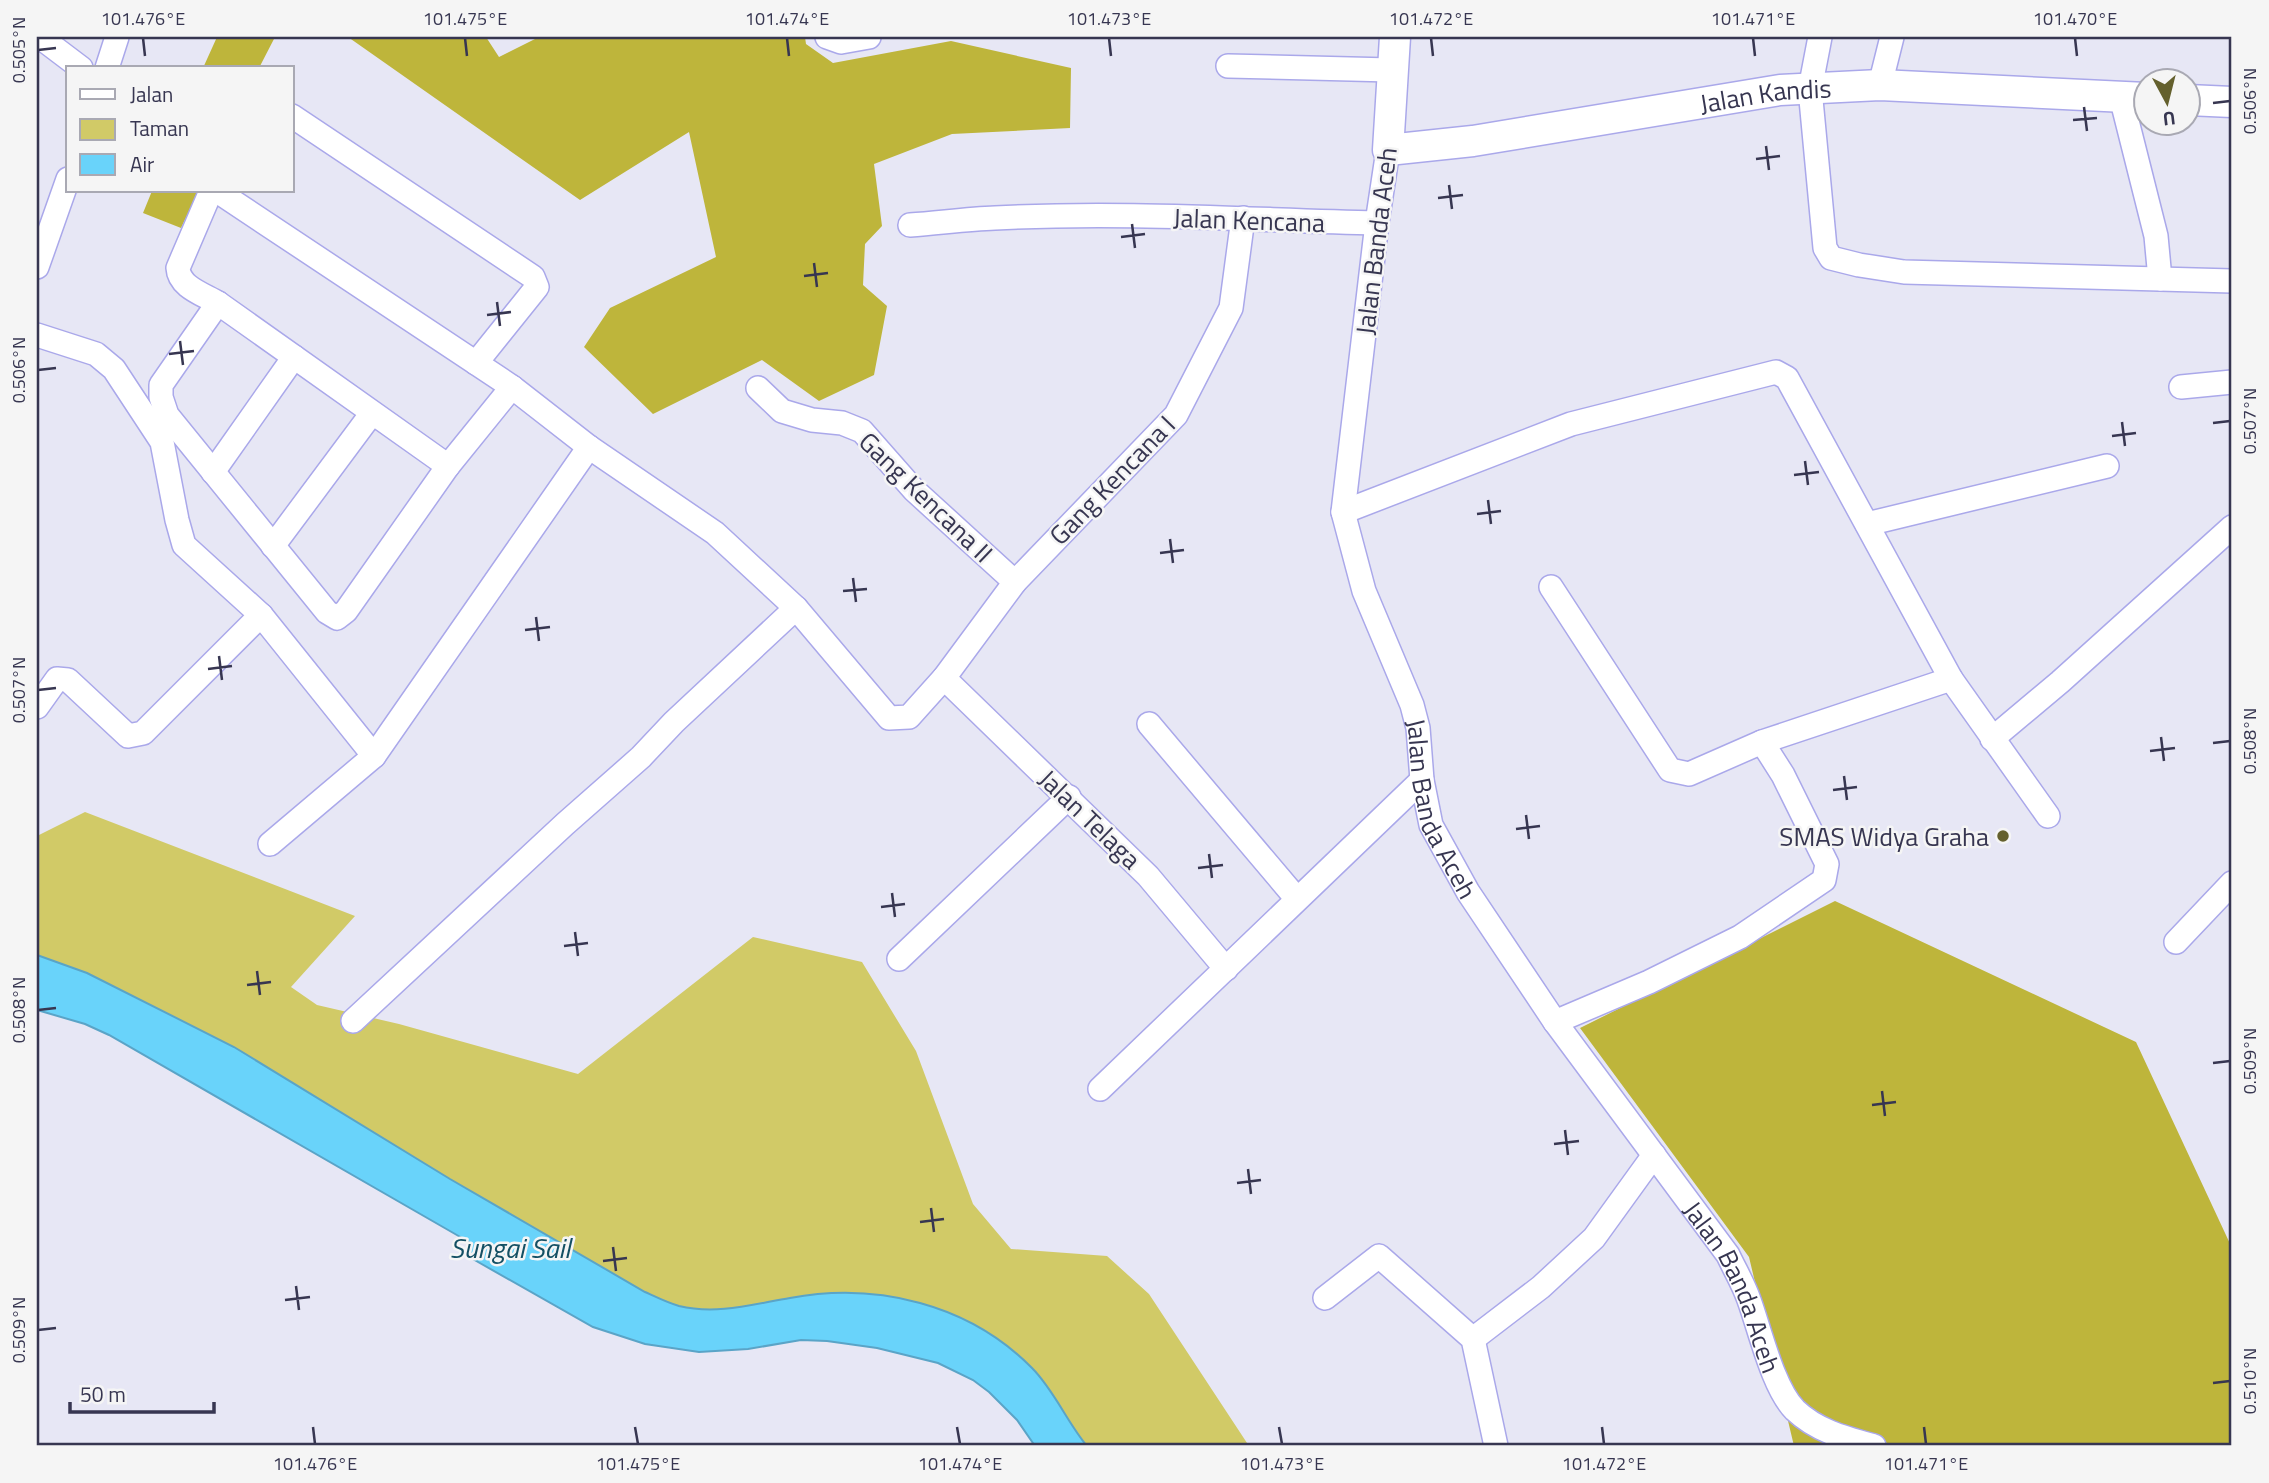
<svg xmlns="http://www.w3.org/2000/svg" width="2269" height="1483" font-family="'Titillium Web',sans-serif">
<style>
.green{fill:#d1ca67}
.forest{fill:#beb53b}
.water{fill:#69d3fa;stroke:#5aa4c7;stroke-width:2}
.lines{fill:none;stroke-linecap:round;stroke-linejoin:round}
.minor-casing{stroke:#aaa8ea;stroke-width:26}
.tertiary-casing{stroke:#aaa8ea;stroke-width:33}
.minor{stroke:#fff;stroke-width:23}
.tertiary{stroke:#fff;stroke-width:30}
.ticks{fill:none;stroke:#373651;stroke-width:2.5}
.poi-dot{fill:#64602d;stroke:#f5f5f5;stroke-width:2.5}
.labels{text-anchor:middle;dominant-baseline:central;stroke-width:5;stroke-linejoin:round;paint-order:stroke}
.street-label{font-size:26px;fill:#373651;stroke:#f5f5f5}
.poi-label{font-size:26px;fill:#373651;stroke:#f5f5f5;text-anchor:end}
.water-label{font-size:28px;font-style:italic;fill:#145064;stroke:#f5f5f5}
.neatline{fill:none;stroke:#373651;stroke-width:2.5}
.ticks-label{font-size:18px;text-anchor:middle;fill:#373651}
</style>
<rect width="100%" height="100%" fill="#e7e7f5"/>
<path class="green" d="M 85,812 L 355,916 L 291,987 L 317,1005 L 399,1024 L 578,1074 L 753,937 L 862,962 L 916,1051 L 973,1204 L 1011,1249 L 1107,1256 L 1149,1294 L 1249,1446 L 1087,1446 C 1067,1422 1054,1390 1032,1368 C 969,1304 877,1282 790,1298 C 754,1304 717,1315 679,1306 C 668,1303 656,1297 645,1292 L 450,1179 L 234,1047 L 87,973 L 37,955 L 37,836 Z"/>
<path class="forest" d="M 217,37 L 275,37 L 259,68 L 203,68 Z
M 348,37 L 486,37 L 499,57 L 539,37 L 805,37 L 806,44 L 833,63 L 951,41 L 1071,68 L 1070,128 L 952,134 L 874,164 L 882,226 L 865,244 L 863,285 L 887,306 L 874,375 L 819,401 L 762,360 L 653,414 L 584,347 L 610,308 L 716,257 L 689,132 L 580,200 Z
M 152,191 L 199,191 L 181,228 L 143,213 Z
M 1835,901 L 2136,1042 L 2232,1248 L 2232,1446 L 1794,1446 L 1749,1257 L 1580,1028 Z"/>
<path class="water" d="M 37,955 L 87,973 L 234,1047 L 450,1179 L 645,1292 C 656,1297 668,1303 679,1306 C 717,1315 754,1304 790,1298 C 877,1282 969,1304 1032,1368 C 1054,1390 1067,1422 1087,1446 L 1035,1446 L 1017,1420 L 989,1392 L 973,1380 L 938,1363 L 877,1348 L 827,1341 L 801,1340 L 748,1349 L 699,1352 L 645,1344 L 593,1327 L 471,1258 L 469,1242 L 109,1035 L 85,1024 L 37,1010 Z"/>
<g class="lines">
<g class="minor-casing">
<g id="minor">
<path d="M 40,37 L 81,68"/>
<path d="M 827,37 L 841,42 L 869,37"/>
<path d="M 1820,37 L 1810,89 L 1825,248 L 1831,258 L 1859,265 L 1904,272 L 2232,281"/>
<path d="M 1228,66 L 1391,70"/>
<path d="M 107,68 L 117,37"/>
<path d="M 1880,85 L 1892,37"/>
<path d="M 2121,97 L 2156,236 L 2160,279"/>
<path d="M 292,116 L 533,277 L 537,287 L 476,363"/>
<path id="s1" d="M 1388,150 L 1377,223 L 1343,512 L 1364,591 L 1412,705 L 1418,728 L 1422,780 L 1431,825 L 1468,892 L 1555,1022 L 1728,1255 C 1735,1270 1744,1285 1749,1300 C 1760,1330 1773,1388 1795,1410 C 1817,1431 1845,1438 1874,1446"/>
<path d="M 211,191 L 178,268 C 179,287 203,294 218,303 L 448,466"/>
<path d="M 217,191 L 512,387 L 589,447 L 715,533 L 796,608 L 889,718 L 909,717 L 944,678 L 1015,582 L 1176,415 L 1231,308 L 1243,218"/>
<path d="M 910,225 C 939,223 967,219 995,218 C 1122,211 1250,220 1377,223"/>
<path d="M 37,267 L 68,179"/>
<path d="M 218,303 L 161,385 L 161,397 L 167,415 L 327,612 L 337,618 L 346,611 L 448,466 L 512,387"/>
<path d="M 37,335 L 96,354 L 114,369 L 162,442 L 177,520 L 184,545 L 261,615 L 374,756"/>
<path d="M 2181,387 L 2232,382"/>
<path d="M 758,388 L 782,411 L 812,420 L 842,423 L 862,431 L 914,490 L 1015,582"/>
<path d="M 213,472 L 294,357"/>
<path d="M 1343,512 L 1571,424 L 1776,372 L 1787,378 L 1951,679 L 2048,816"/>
<path d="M 1867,524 L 2107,466"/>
<path d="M 273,546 L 372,413"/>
<path d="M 1551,587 L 1670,770 L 1689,774 L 1762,742 L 1951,679"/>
<path d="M 944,678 L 1148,876 L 1226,969"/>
<path d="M 37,707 L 57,679 L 68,680 L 128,736 L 143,733 L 261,615"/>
<path d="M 1149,724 L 1297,899"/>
<path d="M 1992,739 L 2060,682 L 2232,527"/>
<path d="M 270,844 L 374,756 L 589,447"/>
<path d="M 2176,942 L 2232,883"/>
<path d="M 899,959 L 1069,797"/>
<path d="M 353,1021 L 565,824 L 641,757 L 674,722 L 796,608"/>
<path d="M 1555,1022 L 1649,982 L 1740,937 L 1824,880 L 1827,864 L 1783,775 L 1762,742"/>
<path d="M 1100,1089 L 1422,780"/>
<path d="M 1325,1298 L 1379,1256 L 1473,1339 L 1496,1446"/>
<path d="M 1473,1339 L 1541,1287 L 1594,1238 L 1654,1155"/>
</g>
</g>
<g class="tertiary-casing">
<g id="tertiary">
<path id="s2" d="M 1395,37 L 1388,150 L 1473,141 L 1780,90 L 1880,85 L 2146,98"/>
<path d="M 2188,100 L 2232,102"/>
</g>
</g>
<use href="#minor" class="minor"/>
<use href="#tertiary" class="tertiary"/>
</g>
<path class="ticks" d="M 143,38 L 145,56M 465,38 L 467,56M 787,38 L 789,56M 1109,38 L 1111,56M 1431,38 L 1433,56M 1753,38 L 1755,56M 2075,38 L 2077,56M 38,50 L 56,48M 2213,103 L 2230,101M 2084,107 L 2087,131M 2073,120 L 2097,118M 1766,146 L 1769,170M 1756,159 L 1780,156M 1449,185 L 1452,209M 1438,198 L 1463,195M 1132,224 L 1135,248M 1121,237 L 1145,234M 814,263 L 817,287M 804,276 L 828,273M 497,302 L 500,326M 487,315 L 511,312M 180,341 L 183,365M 169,354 L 194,351M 38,370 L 56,368M 2122,422 L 2125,446M 2213,423 L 2230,421M 2112,436 L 2136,433M 1805,461 L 1808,485M 1794,475 L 1819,472M 1488,500 L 1491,524M 1477,514 L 1501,511M 1170,539 L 1173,563M 1160,553 L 1184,550M 853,578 L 856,602M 843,591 L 867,589M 536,617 L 539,641M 525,630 L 550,627M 219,656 L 222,680M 208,669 L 232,666M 38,690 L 56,688M 2161,737 L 2164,761M 2213,743 L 2230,741M 2150,751 L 2175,748M 1844,776 L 1847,800M 1833,790 L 1857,787M 1526,815 L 1529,839M 1516,829 L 1540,826M 1209,854 L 1212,878M 1198,868 L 1223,865M 892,893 L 895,917M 881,907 L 905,904M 575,932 L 578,956M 564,946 L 588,943M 257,971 L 260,995M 247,985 L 271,982M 38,1010 L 56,1008M 2213,1063 L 2230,1061M 1882,1091 L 1885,1116M 1872,1105 L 1896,1102M 1565,1130 L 1568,1155M 1554,1144 L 1579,1141M 1248,1169 L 1251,1194M 1237,1183 L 1261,1180M 931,1208 L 934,1232M 920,1222 L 944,1219M 613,1247 L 616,1271M 603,1261 L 627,1258M 296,1286 L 299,1310M 285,1300 L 310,1297M 38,1330 L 56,1328M 2213,1383 L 2230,1381M 313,1427 L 315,1444M 635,1427 L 638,1444M 957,1427 L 960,1444M 1279,1427 L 1282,1444M 1602,1427 L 1604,1444M 1924,1427 L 1926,1444"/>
<circle class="poi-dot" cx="2003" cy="836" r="7"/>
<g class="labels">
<g class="street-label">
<text stroke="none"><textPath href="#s2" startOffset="495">Jalan Kandis</textPath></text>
<text transform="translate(1249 220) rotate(2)">Jalan Kencana</text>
<text transform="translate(1376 241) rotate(-83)">Jalan Banda Aceh</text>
<text transform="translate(1112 480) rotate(-46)">Gang Kencana I</text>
<text transform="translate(926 497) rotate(44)">Gang Kencana II</text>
<text stroke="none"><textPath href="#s1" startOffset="679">Jalan Banda Aceh</textPath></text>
<text transform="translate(1090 819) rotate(44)">Jalan Telaga</text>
<text stroke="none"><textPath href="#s1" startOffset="1246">Jalan Banda Aceh</textPath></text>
</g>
<g class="poi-label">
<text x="1989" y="836">SMAS Widya Graha</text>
</g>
<g class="water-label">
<text x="510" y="1247">Sungai Sail</text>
</g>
</g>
<rect width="2269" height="1483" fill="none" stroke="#f5f5f5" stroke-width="77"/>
<rect x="66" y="66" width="228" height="126" fill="#f5f5f5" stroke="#a9a9b3" stroke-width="2"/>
<rect x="80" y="89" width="35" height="10" fill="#ffffff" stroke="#a9a9b3" stroke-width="2"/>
<text x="130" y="102" font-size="21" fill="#373651">Jalan</text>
<rect x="80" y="119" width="35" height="21" fill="#d1ca67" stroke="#a9a9b3" stroke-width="2"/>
<text x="130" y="136" font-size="21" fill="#373651">Taman</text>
<rect x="80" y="154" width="35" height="21" fill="#69d3fa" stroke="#a9a9b3" stroke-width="2"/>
<text x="130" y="172" font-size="21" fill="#373651">Air</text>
<g transform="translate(2167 102) rotate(173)"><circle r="33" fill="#f5f5f5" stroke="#a9a9b3" stroke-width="2"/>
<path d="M0-5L12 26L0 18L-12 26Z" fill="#64602d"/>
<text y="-10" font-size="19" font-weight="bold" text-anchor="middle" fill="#373651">U</text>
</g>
<path d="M70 1402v10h144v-10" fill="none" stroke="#373651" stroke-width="3.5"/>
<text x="80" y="1402" font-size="21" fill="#373651" stroke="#f5f5f5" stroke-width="5" paint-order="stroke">50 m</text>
<rect x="38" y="38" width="2192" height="1406" class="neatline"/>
<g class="ticks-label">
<text x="143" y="25">101.476°E</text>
<text x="465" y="25">101.475°E</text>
<text x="787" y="25">101.474°E</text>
<text x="1109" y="25">101.473°E</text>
<text x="1431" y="25">101.472°E</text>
<text x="1753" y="25">101.471°E</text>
<text x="2075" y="25">101.470°E</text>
<text transform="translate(19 50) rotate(-90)" y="6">0.505°N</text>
<text transform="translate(2250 101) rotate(-90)" y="6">0.506°N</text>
<text transform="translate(19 370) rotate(-90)" y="6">0.506°N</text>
<text transform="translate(2250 421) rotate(-90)" y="6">0.507°N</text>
<text transform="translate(19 690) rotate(-90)" y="6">0.507°N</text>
<text transform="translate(2250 741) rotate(-90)" y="6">0.508°N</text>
<text transform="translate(19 1010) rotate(-90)" y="6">0.508°N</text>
<text transform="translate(2250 1061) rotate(-90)" y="6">0.509°N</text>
<text transform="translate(19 1330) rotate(-90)" y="6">0.509°N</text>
<text transform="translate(2250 1381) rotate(-90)" y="6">0.510°N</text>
<text x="315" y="1470">101.476°E</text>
<text x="638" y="1470">101.475°E</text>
<text x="960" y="1470">101.474°E</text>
<text x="1282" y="1470">101.473°E</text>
<text x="1604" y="1470">101.472°E</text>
<text x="1926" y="1470">101.471°E</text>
</g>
</svg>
